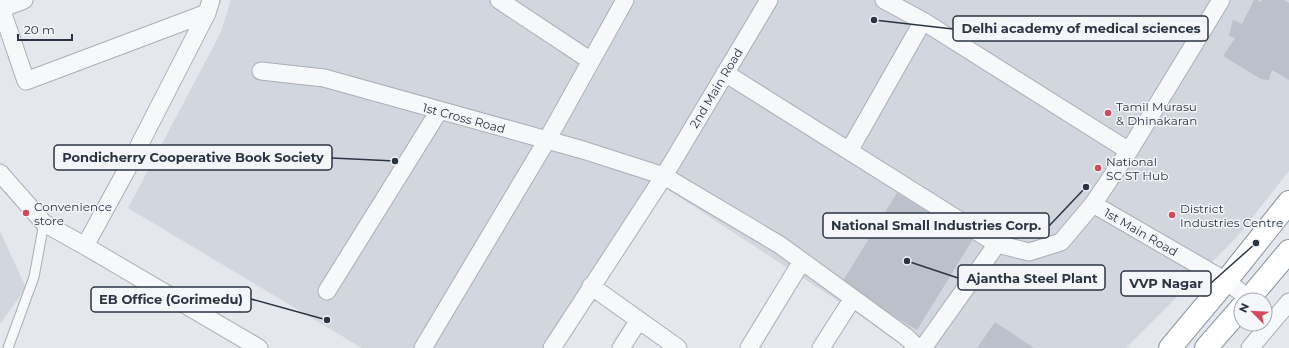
<svg xmlns="http://www.w3.org/2000/svg" width="1289" height="348" font-family="Montserrat,sans-serif">
<style>
.built{fill:#d2d6de}
.building{fill:#bbc0ca}
.lines{fill:none;stroke-linecap:round;stroke-linejoin:round}
.service-casing{stroke:#a9aeb7;stroke-width:11}
.minor-casing{stroke:#a9aeb7;stroke-width:19}
.trunk-casing{stroke:#8b94a3;stroke-width:24}
.service{stroke:#f7f8fa;stroke-width:9}
.minor{stroke:#f7f8fa;stroke-width:17}
.trunk{stroke:#fff;stroke-width:22}
.poi-dot{fill:#d1495b;stroke:#f4f6f9;stroke-width:1.5}
.labels{text-anchor:middle;dominant-baseline:central;stroke-width:3;stroke-linejoin:round;paint-order:stroke}
.street-label{font-size:12px;fill:#2b3445;stroke:#f4f6f9}
.poi-label{font-size:12px;fill:#2b3445;stroke:#f4f6f9;text-anchor:start}
.leader{fill:none;stroke:#2b3445;stroke-width:1.5}
.callout-dot{fill:#2b3445;stroke:#f4f6f9;stroke-width:1.5}
.callout{fill:#f4f6f9;stroke:#2b3445;stroke-width:1.5}
.callout-label{font-size:13px;text-anchor:middle;font-weight:bold;fill:#2b3445}
</style>
<rect width="100%" height="100%" fill="#e4e7ec"/>
<path class="built" d="M 231,0 L 1289,0 L 1289,171 L 1237,237 L 1126,348 L 910,348 L 664,187 L 561,348 L 362,348 L 128,208 L 220,34 Z
M 0,231 L 26,288 L 0,324 Z"/>
<path class="building" d="M 1254,0 L 1257,0 L 1260,2 L 1262,0 L 1284,0 L 1289,3 L 1289,80 L 1272,70 L 1269,80 L 1261,79 L 1223,56 L 1235,38 L 1229,36 L 1233,20 L 1242,24 Z
M 897,193 L 973,239 L 917,330 L 841,284 Z
M 995,322 L 1034,348 L 977,348 Z"/>
<g class="lines">
<g class="service-casing">
<path id="service" d="M 8,348 L 34,277 L 44,223"/>
</g>
<g class="minor-casing">
<path id="minor" d="M 499,0 L 591,61
M 884,0 L 923,21 L 1129,151
M 1221,0 L 1129,151 L 1093,204 L 1226,281 L 1250,299
M 0,5 L 26,81 L 207,13
M 0,9 L 24,0
M 261,71 L 324,78 L 583,150 L 664,176 L 780,245 L 905,336 L 918,348
M 725,73 L 997,244 L 1029,252 L 1061,242 L 1093,204
M 849,151 L 923,21
M 0,173 L 44,223 L 85,246 L 259,348
M 85,246 L 126,171 L 207,13 L 211,0
M 591,286 L 678,348
M 327,291 L 439,111
M 423,348 L 547,140 L 625,0
M 552,348 L 664,176 L 769,0
M 621,348 L 639,320
M 749,348 L 802,261
M 821,348 L 853,298
M 923,348 L 997,244
M 1250,348 L 1289,302"/>
</g>
<g class="trunk-casing">
<path id="trunk" d="M 1248,300 L 1289,251
M 1170,348 L 1226,281 L 1289,202
M 1206,348 L 1241,308"/>
</g>
<use href="#service" class="service"/>
<use href="#minor" class="minor"/>
<use href="#trunk" class="trunk"/>
</g>
<g class="poi-dot">
<circle cx="1108" cy="113" r="4"/>
<circle cx="1098" cy="168" r="4"/>
<circle cx="26" cy="213" r="4"/>
<circle cx="1172" cy="215" r="4"/>
</g>
<g class="labels">
<g class="street-label">
<text transform="translate(716 88) rotate(-59)">2nd Main Road</text>
<text transform="translate(464 118) rotate(15)">1st Cross Road</text>
<text transform="translate(1141 232) rotate(30)">1st Main Road</text>
</g>
<g class="poi-label">
<text x="1116" y="106">Tamil Murasu<tspan x="1116" dy="14">&amp; Dhinakaran</tspan></text>
<text x="1106" y="161">National<tspan x="1106" dy="14">SC ST Hub</tspan></text>
<text x="34" y="206">Convenience<tspan x="34" dy="14">store</tspan></text>
<text x="1180" y="208">District<tspan x="1180" dy="14">Industries Centre</tspan></text>
</g>
</g>
<path class="leader" d="M874 20L953 29M395 161L332 158M1086 187L1049 226M907 261L958 278M1256 243L1211 283M327 320L251 299"/>
<g class="callout-dot">
<circle cx="874" cy="20" r="4"/>
<circle cx="395" cy="161" r="4"/>
<circle cx="1086" cy="187" r="4"/>
<circle cx="907" cy="261" r="4"/>
<circle cx="1256" cy="243" r="4"/>
<circle cx="327" cy="320" r="4"/>
</g>
<g class="callout">
<rect x="953" y="16" width="255" height="25" rx="4"/>
<rect x="54" y="145" width="278" height="25" rx="4"/>
<rect x="823" y="213" width="226" height="25" rx="4"/>
<rect x="958" y="265" width="147" height="25" rx="4"/>
<rect x="1121" y="271" width="90" height="25" rx="4"/>
<rect x="91" y="287" width="160" height="25" rx="4"/>
</g>
<g class="callout-label">
<text x="1081" y="33">Delhi academy of medical sciences</text>
<text x="193" y="162">Pondicherry Cooperative Book Society</text>
<text x="936" y="230">National Small Industries Corp.</text>
<text x="1032" y="283">Ajantha Steel Plant</text>
<text x="1166" y="288">VVP Nagar</text>
<text x="171" y="304">EB Office (Gorimedu)</text>
</g>
<g transform="translate(1253 312) rotate(294)"><circle r="19" fill="#f4f6f9" stroke="#a4a8b1"/>
<path d="M0-3L7 15L0 10L-7 15Z" fill="#d1495b"/>
<text y="-6" font-size="11" font-weight="bold" text-anchor="middle" fill="#2b3445">N</text>
</g>
<path d="M18 34v6h54v-6" fill="none" stroke="#2b3445" stroke-width="2"/>
<text x="24" y="34" font-size="12" fill="#2b3445" stroke="#f4f6f9" stroke-width="3" paint-order="stroke">20 m</text>
</svg>
